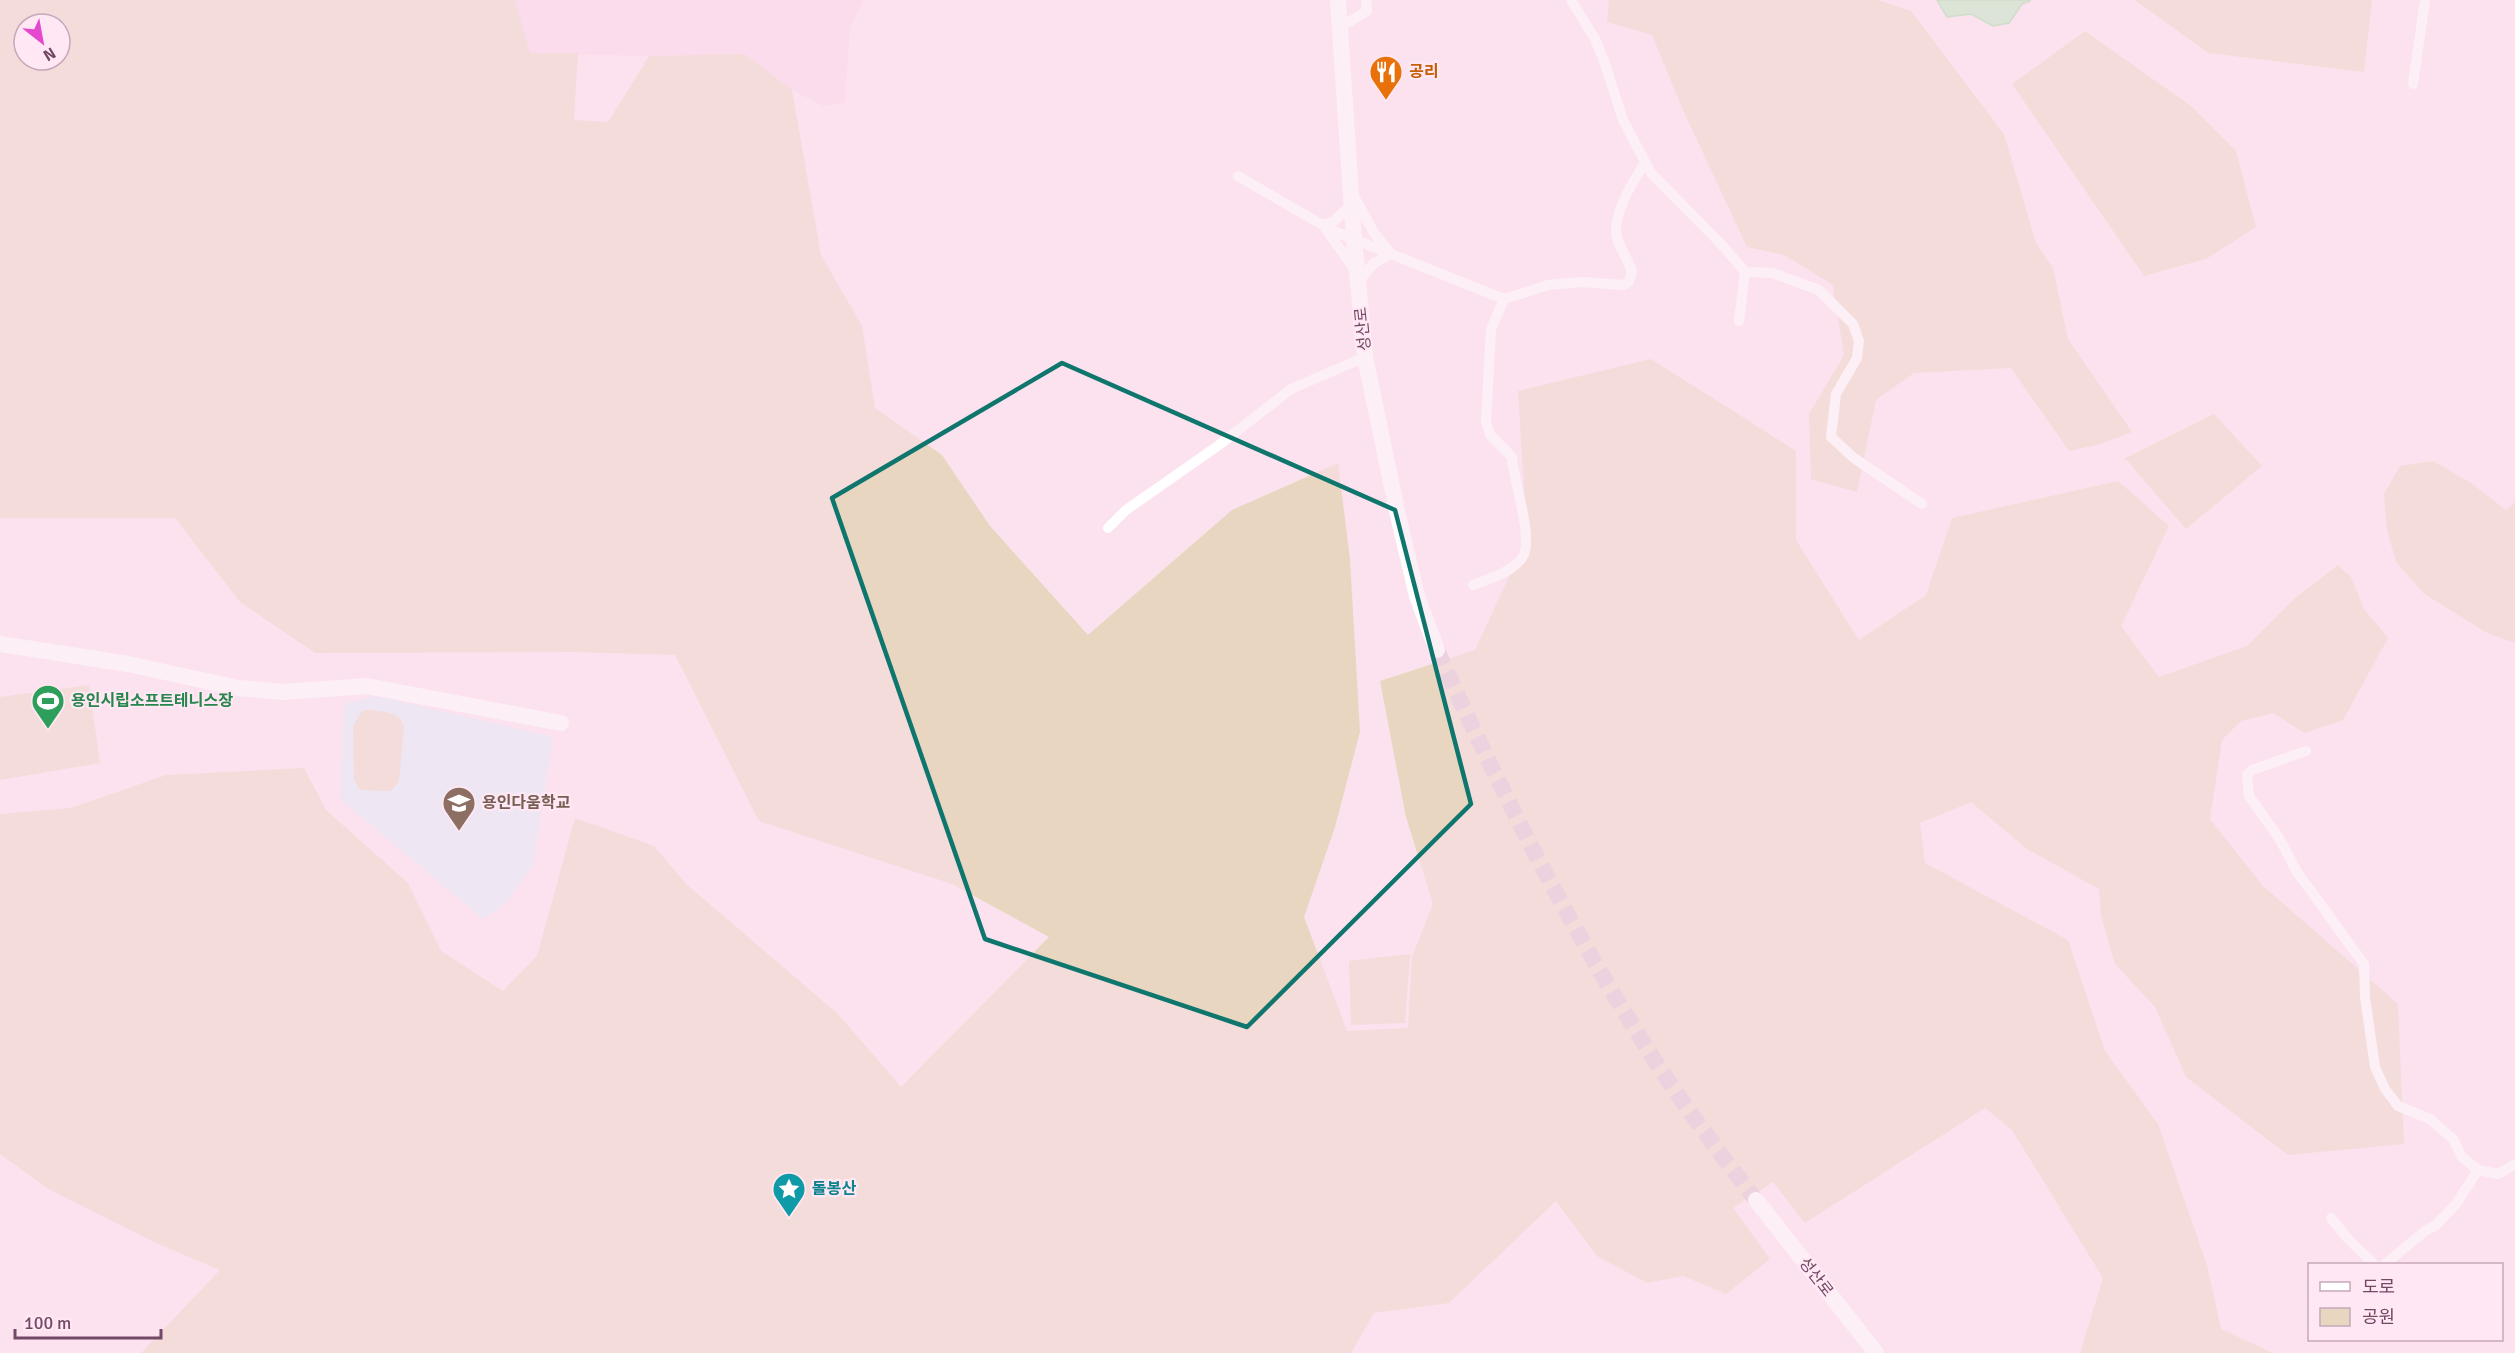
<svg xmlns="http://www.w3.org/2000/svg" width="2515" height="1353" font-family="Signika,'Noto Sans KR',sans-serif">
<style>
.residential{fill:#f9d6e8}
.education{fill:#dfeaf8}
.green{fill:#e9d6c1;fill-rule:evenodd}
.water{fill:#b7e5ba;stroke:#9dd7a1;stroke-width:1.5}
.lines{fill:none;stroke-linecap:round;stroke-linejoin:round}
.secondary-tunnel{stroke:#dabccc;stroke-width:16;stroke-dasharray:16 8;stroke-linecap:butt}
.street{stroke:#fff;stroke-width:10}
.secondary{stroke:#fff;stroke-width:16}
.marked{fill:none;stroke:#0f766e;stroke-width:4.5;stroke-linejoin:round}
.labels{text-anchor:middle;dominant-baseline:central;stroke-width:4.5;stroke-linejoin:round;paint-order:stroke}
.food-label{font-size:16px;font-weight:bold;fill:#c56008;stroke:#ffe8f3;text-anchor:start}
.street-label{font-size:16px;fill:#734967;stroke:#ffe8f3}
.leisure-label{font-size:16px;font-weight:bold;fill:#27864d;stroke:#ffe8f3;text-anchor:start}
.education-label{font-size:16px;font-weight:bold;fill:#785e54;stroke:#ffe8f3;text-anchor:start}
.culture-label{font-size:16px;font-weight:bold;fill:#0d838f;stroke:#ffe8f3;text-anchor:start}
</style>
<rect width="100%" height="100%" fill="#fce2ee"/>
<path class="residential" d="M 515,0 L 863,0 L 850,28 L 845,103 L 823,106 L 792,90 L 745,54 L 649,56 L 530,54 Z"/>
<path class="education" d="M 376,696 L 553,737 L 533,865 L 508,901 L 483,919 L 340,799 L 344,704 Z"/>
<path class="green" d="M 0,0 L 515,0 L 530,53 L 578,53 L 574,120 L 608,122 L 649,56 L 745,54 L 792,90 L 821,255 L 862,326 L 875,408 L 942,455 L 990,526 L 1088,635 L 1232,510 L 1338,463 L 1350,559 L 1360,732 L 1335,827 L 1304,917 L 1347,1031 L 1408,1028 L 1412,957 L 1433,904 L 1406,817 L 1380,681 L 1475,650 L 1527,538 L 1518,391 L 1651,359 L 1796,451 L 1796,540 L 1859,640 L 1926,595 L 1952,518 L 2118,481 L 2169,526 L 2121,626 L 2159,677 L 2247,646 L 2294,599 L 2338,565 L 2351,577 L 2364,609 L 2388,638 L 2343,720 L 2304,733 L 2274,713 L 2241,721 L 2222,740 L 2210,819 L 2263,886 L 2398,1004 L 2404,1144 L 2288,1155 L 2186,1077 L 2155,1007 L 2115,964 L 2101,915 L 2099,889 L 2027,849 L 1971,802 L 1920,823 L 1925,863 L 2068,940 L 2105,1051 L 2158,1124 L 2207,1265 L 2221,1329 L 2273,1353 L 2080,1353 L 2103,1278 L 2012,1130 L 1985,1108 L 1805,1223 L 1773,1182 L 1733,1208 L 1770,1259 L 1726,1294 L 1683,1276 L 1647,1283 L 1597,1256 L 1556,1201 L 1449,1303 L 1374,1313 L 1351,1353 L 141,1353 L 220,1270 L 156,1243 L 47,1188 L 0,1154 L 0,814 L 71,808 L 166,775 L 304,768 L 326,810 L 408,883 L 441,951 L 503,991 L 537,956 L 575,818 L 654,846 L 686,884 L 839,1015 L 901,1087 L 1049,937 L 952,884 L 759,821 L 675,655 L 571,652 L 315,653 L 240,602 L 175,518 L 0,518 ZM 24,24 L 60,24 L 60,60 L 24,60 Z
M 1609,0 L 1878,0 L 1911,11 L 2004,134 L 2036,243 L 2053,268 L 2068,339 L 2132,432 L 2101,444 L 2069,451 L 2011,368 L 1914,373 L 1876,400 L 1857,492 L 1811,479 L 1809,414 L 1844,355 L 1833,285 L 1784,255 L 1747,247 L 1682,108 L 1652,35 L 1607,22 Z
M 2135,0 L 2372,0 L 2364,72 L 2208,53 Z
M 2085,31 L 2191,106 L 2236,151 L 2256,227 L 2206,259 L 2144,276 L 2012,84 Z
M 2214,414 L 2262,466 L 2186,529 L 2125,458 Z
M 2433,461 L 2471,483 L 2506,510 L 2515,502 L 2515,643 L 2485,632 L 2423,593 L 2396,562 L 2387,530 L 2384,494 L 2400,466 Z
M 89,685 L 100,763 L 0,780 L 0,697 Z
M 368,710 C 382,712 400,710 404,727 L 399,781 L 391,791 L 360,790 L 354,780 L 353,726 L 362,711 Z
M 1410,954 L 1405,1023 L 1351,1025 L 1349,961 Z"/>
<path class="water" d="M 1937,0 L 2030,0 L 2030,1 L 2022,4 L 2009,23 L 1993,26 L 1971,14 L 1947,17 Z"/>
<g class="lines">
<path class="secondary-tunnel" d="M 1437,650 C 1501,792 1572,933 1657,1064 C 1688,1111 1722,1156 1756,1200"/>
<path class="street" d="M 1571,0 L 1595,39 L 1604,61 L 1623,120 L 1651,173 L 1723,246 L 1745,272 L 1772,273 L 1819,290 L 1853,324 L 1859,341 L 1857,358 L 1836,394 L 1831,437 L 1854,458 L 1922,504
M 1341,27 L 1367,11 L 1366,0
M 2413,84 L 2425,0
M 1238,176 L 1331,230 L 1504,299 L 1548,285 L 1581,282 L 1623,285 L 1629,282 L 1632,271 C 1628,261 1622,251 1618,241 C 1609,219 1633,181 1645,163
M 1354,196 L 1374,233 L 1391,254 L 1374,263 L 1358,282
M 1352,204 L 1334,221 L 1323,225 L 1355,270
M 1739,321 L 1745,272
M 1108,528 L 1126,510 L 1219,445 L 1291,389 L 1365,357
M 1473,585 C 1489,579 1512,572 1522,558 C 1535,541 1513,480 1512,457 L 1490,435 L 1486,421 L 1491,329 L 1504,299
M 2306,751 L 2252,770 L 2247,775 L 2249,796 L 2279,838 L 2297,872 L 2364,964 L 2365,997 L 2375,1067 L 2385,1089 L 2398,1106 L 2430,1119 L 2453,1139 L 2462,1157 L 2478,1170 L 2498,1174 L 2515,1164
M 2331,1218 L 2348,1239 L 2374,1264
M 2385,1264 L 2425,1231 L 2436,1225 L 2456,1204 L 2478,1170"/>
<path class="secondary" d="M 1338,0 L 1354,239 L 1365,357 L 1397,511 L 1417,596 L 1437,650
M 0,644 L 128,664 L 238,688 L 284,692 L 367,686 L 561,723
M 1756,1200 L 1876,1353"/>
</g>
<path d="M0 0H2515V1353H0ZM 1062,363 L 1395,510 L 1471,804 L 1247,1027 L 985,939 L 832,498 Z" fill="#fce2ee" fill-opacity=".55" fill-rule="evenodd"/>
<path class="marked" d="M 1062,363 L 1395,510 L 1471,804 L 1247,1027 L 985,939 L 832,498 Z"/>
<defs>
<g id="restaurant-pin" transform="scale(1.725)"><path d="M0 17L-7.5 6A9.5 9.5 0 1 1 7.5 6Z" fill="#e8710a" stroke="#ffe8f3"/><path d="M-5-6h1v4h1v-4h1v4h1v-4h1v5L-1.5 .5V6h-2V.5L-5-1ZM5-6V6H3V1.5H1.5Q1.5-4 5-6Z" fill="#fff"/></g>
<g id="stadium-pin" transform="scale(1.725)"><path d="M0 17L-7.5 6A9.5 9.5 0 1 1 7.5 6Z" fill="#2e9e5b" stroke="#ffe8f3"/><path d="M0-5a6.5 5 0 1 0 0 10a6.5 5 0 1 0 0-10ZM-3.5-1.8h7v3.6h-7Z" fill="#fff"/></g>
<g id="school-pin" transform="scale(1.725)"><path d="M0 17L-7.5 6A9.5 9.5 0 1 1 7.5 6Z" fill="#8d6e63" stroke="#ffe8f3"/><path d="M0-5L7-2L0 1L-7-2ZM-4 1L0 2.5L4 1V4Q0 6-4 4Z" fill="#fff"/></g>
<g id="sight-pin" transform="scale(1.725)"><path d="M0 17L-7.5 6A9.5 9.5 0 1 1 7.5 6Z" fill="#0f9aa8" stroke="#ffe8f3"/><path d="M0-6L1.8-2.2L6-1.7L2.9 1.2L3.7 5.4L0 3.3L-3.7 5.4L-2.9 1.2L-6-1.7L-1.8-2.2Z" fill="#fff"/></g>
</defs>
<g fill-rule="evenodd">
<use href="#restaurant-pin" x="1386" y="72"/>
<use href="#stadium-pin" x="48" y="701"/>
<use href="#school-pin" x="459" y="803"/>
<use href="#sight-pin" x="789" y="1189"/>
</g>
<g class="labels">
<g class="food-label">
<text x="1409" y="72">공리</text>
</g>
<g class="street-label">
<text transform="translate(1363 329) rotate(-96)">성산로</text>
<text transform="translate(1816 1277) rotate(52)">성산로</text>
</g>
<g class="leisure-label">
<text x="71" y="701">용인시립소프트테니스장</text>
</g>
<g class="education-label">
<text x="482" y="803">용인다움학교</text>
</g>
<g class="culture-label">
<text x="812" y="1189">돌봉산</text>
</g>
</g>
<rect x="2308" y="1263" width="195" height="78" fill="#ffe8f3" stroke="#c7a8bb" stroke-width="1.5"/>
<rect x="2320" y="1282" width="30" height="9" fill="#ffffff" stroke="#c7a8bb" stroke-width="1.5"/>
<text x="2362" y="1293" font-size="18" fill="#734967">도로</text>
<rect x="2320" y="1308" width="30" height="18" fill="#e9d6c1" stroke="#c7a8bb" stroke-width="1.5"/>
<text x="2362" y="1323" font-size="18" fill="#734967">공원</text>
<g transform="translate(42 42) rotate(149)"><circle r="28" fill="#ffe8f3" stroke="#c7a8bb" stroke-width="1.5"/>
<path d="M0-4.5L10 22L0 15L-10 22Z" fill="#e647cf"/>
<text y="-9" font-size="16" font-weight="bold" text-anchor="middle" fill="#734967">N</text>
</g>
<path d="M15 1329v9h146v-9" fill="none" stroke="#734967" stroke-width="3"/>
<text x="24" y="1329" font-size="18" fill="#734967" stroke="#ffe8f3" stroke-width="4.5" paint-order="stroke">100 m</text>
</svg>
